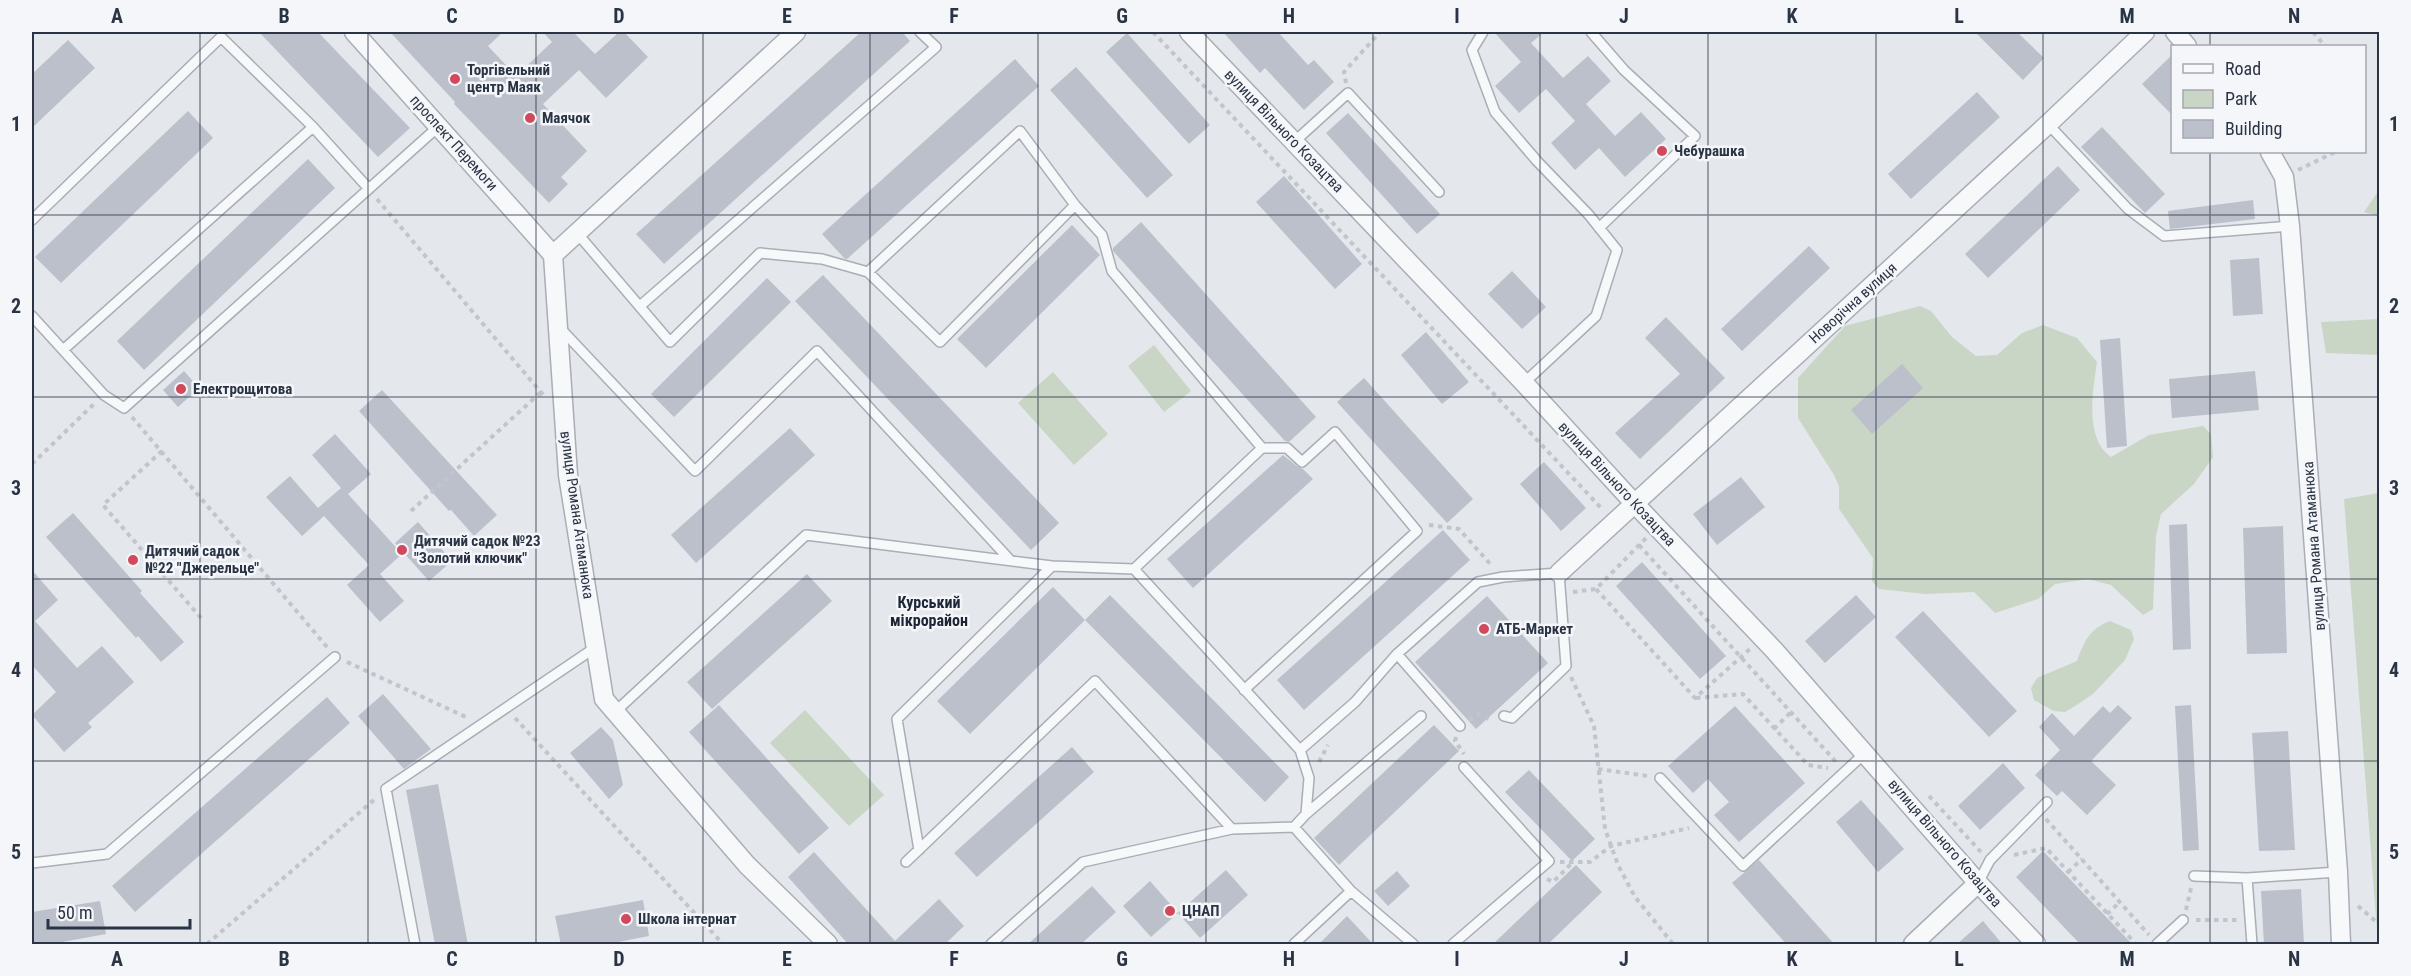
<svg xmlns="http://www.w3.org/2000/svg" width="2411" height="976" font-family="'Roboto Condensed',sans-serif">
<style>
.green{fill:#c9d6c5}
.building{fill:#bbc0ca}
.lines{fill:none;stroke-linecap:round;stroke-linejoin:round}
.service-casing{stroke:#a9aeb7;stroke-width:12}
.minor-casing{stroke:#a9aeb7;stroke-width:21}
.path{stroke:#c2c5cb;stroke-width:4;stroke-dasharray:4.5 4.5;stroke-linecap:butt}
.service{stroke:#f7f8fa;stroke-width:9}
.minor{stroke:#f7f8fa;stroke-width:18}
.grid{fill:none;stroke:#2b3445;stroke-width:1.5;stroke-opacity:0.55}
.poi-dot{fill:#d1495b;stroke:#f4f6f9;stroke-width:2}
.labels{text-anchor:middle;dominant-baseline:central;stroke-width:5;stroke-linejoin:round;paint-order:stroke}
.poi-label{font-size:15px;font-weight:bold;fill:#2b3445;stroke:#f4f6f9;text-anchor:start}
.street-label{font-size:15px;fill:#2b3445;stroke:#f4f6f9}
.neighbourhood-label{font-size:16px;font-weight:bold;fill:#1d2536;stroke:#f4f6f9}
.neatline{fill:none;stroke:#2b3445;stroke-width:2}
.grid-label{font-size:20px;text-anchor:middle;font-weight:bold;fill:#2b3445}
</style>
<rect width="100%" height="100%" fill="#e4e7ec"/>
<path class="green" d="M 2379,190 L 2379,216 L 2364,212 Z
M 1920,306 L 1931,311 L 1952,337 L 1976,356 L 1997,355 L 2022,333 L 2043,325 L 2077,338 L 2097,362 C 2093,390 2084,438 2111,457 L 2149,435 L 2203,426 L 2211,434 L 2213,457 L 2194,484 L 2161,514 L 2156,536 L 2153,609 L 2143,615 L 2111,585 L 2088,579 L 2055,584 L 2038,599 L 1995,613 L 1974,592 L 1925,594 L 1879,589 L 1872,581 L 1873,558 L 1839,509 L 1839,486 L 1834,475 L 1798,418 L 1798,378 L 1845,326 Z
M 2379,319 L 2379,355 L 2326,353 L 2321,322 Z
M 1154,345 L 1191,391 L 1164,412 L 1128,366 Z
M 1053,372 L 1108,434 L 1074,465 L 1018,403 Z
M 2379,493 L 2380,944 L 2378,944 L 2344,499 Z
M 2110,621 L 2131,630 L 2134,639 L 2125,660 L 2093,694 L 2075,706 L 2065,712 L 2054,711 L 2034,700 L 2031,688 L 2037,678 L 2077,661 C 2084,642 2090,628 2110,621 Z
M 805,710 L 884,795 L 849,826 L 770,743 Z"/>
<path class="building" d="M 259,32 L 318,32 L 410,128 L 378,157 Z
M 390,32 L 503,32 L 488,46 L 516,76 L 552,42 L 543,32 L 573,32 L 595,54 L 619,32 L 624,32 L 648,57 L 606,98 L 579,70 L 543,104 L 587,151 L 561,177 L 568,184 L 549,203 L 454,104 L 455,102 Z
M 861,32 L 902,32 L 910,41 L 664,264 L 636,234 Z
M 1223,32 L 1278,32 L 1308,65 L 1314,60 L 1334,82 L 1304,110 L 1265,68 L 1260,73 Z
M 1494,32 L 1544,32 L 1531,43 L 1563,78 L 1588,56 L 1611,81 L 1586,104 L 1615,136 L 1641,112 L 1666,139 L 1625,177 L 1599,148 L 1575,170 L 1551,143 L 1575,121 L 1546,89 L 1519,113 L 1495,86 L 1521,62 Z
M 1975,32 L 2017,32 L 2044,58 L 2023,80 Z
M 1127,33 L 1210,125 L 1189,144 L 1106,52 Z
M 68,40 L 95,68 L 32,128 L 32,74 Z
M 2172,55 L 2172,115 L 2142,84 Z
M 1015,59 L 1039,86 L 847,259 L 844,258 L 822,234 Z
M 1076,67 L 1173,175 L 1147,198 L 1050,90 Z
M 1977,92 L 2000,117 L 1911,199 L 1888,174 Z
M 188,111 L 213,138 L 61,283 L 35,257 Z
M 1348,113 L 1440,214 L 1417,234 L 1326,133 Z
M 2102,127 L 2165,194 L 2145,213 L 2081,147 Z
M 308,159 L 335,188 L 144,370 L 117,341 Z
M 2058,166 L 2080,190 L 1988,278 L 1965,254 Z
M 1284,176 L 1362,264 L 1335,289 L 1256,202 Z
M 2253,200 L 2255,219 L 2170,229 L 2168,211 Z
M 1141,222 L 1316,417 L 1289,442 L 1285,441 L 1113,251 L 1113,248 Z
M 1072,225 L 1100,255 L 986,368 L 957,339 Z
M 1809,246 L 1830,268 L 1742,351 L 1721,329 Z
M 2259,258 L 2263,314 L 2233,316 L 2230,260 Z
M 1512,271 L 1546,307 L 1522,329 L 1488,294 Z
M 823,275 L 1059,523 L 1031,550 L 795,301 Z
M 767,278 L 791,302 L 674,417 L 651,394 Z
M 1666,317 L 1725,378 L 1640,459 L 1615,433 L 1680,374 L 1645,338 Z
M 1426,332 L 1469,382 L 1442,404 L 1401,355 Z
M 2120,338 L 2127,446 L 2107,448 L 2100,340 Z
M 1902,364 L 1923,388 L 1872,434 L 1851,410 Z
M 184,371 L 199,388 L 178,407 L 163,390 Z
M 2255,371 L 2259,410 L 2172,418 L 2169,379 Z
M 1364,378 L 1473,499 L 1447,523 L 1337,402 Z
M 382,390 L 497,515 L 474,536 L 451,510 L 449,511 L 359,411 Z
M 790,428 L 815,455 L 696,563 L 671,535 Z
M 335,434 L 371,474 L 348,494 L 402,554 L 380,574 L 404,601 L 380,622 L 347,585 L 369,565 L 324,516 L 302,536 L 266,497 L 290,476 L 318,508 L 341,488 L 312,455 Z
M 1283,455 L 1298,467 L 1303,469 L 1313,479 L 1193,588 L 1167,559 Z
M 1544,462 L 1586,508 L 1561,531 L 1520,484 Z
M 1741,477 L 1765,507 L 1717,545 L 1693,514 Z
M 73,513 L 142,591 L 140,593 L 184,642 L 161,662 L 138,636 L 136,638 L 46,537 Z
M 418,522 L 452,561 L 429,581 L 395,543 Z
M 2187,524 L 2191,649 L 2173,650 L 2169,525 Z
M 2283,526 L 2287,653 L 2247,654 L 2243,528 Z
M 1443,530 L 1470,560 L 1304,710 L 1277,680 Z
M 1642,562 L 1726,656 L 1700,679 L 1616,586 Z
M 32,570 L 58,600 L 35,621 L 77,668 L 102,646 L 134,682 L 88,723 L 92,727 L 64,752 L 32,715 L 56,692 L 32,665 Z
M 807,574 L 832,601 L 712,709 L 687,682 Z
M 1053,587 L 1085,620 L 970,734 L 937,701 Z
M 1110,595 L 1289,777 L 1265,802 L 1085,620 Z
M 1856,595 L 1876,617 L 1825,663 L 1805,641 Z
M 1487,596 L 1548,663 L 1476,729 L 1415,662 Z
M 1923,611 L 2017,711 L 1989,737 L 1895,637 Z
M 383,694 L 431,749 L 404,769 L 358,716 Z
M 327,697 L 350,723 L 135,912 L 112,886 Z
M 719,705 L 829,828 L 799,854 L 689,732 Z
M 2118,705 L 2132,718 L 2091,761 L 2116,785 L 2087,815 L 2062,791 L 2057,796 L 2035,775 L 2060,750 L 2039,727 L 2052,713 L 2074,736 L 2103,706 L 2110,713 Z
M 2191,705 L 2199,850 L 2183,851 L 2175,706 Z
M 1735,706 L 1805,783 L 1739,842 L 1714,815 L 1729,802 L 1708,779 L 1693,793 L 1668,766 Z
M 1434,725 L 1459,751 L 1339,865 L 1314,838 Z
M 601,727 L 613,740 L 623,785 L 609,799 L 570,753 Z
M 2288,731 L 2295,850 L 2259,851 L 2252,733 Z
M 1072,747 L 1094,772 L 977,877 L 954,853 Z
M 2003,763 L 2025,788 L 1980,830 L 1958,806 Z
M 1529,770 L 1595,839 L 1572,861 L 1505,792 Z
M 438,784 L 468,945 L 435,945 L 406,790 Z
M 1861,800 L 1904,849 L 1878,872 L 1836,822 Z
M 2043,851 L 2133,945 L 2081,945 L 2016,877 Z
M 814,852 L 895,941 L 939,899 L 964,926 L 944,945 L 849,945 L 788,877 Z
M 1759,860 L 1835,945 L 1787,945 L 1732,883 Z
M 1576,865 L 1602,892 L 1547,945 L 1492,945 Z
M 1226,870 L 1248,895 L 1200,938 L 1178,913 Z
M 1397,871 L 1410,886 L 1388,906 L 1374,891 Z
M 1150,881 L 1178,913 L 1151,937 L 1123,906 Z
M 1092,886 L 1116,912 L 1080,945 L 1027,945 Z
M 2301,889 L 2304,945 L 2264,945 L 2261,891 Z
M 643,900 L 649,936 L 603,945 L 561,945 L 555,916 Z
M 100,901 L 106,934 L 46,945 L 32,945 L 32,912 Z
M 1347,916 L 1374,945 L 1318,945 Z
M 1983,921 L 2003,945 L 1956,945 Z"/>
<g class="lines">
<g class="service-casing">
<path id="service" d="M 1483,32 L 1472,50 L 1495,112 L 1537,161 L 1589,215 L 1617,250 L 1596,316 L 1524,383
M 1591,32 L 1624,70 L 1695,136 L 1599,228
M 2048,124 L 2128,209 L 2164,236 L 2290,226
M 1294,142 L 1348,93 L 1439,192
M 32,220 L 221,37 L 313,127
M 577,233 L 670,342 L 760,253 L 822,259 L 868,272 L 940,342 L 1075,205 L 1102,235 L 1112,271 L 1262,448
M 868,272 L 1020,131 L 1075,205
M 640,306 L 936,47 L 920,32
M 32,316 L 104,395 L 124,408 L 439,126
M 561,329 L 695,471 L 817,351 L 1011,561
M 63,350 L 313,127 L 369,189
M 1134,569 L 1262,448 L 1287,448 L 1302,462 L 1335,432 L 1417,531 L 1244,690
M 1397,654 L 1460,726
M 615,712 L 806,535 L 1052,566
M 1660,778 L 1743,866 L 1865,753
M 1306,814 L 1421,716
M 1294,827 L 1351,891 L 1413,944
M 919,850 L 897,719 L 1052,566 L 1134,569 L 1300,750
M 906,862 L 1095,681 L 1232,829
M 32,863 L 107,854 L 335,657
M 2194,876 L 2247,878
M 1978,883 L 1990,860 L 2047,802
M 415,944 L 386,789 L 596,647
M 991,944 L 1083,862 L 1232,829 L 1294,827 L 1306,814 L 1309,778 L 1300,750 L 1355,702 L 1397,654 L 1478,582 L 1503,577 L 1559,573 L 1566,666 L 1512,718 L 1504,716
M 1294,944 L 1351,891
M 1453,944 L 1549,861 L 1464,767
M 2157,944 L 2183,920
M 2252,944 L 2247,878 L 2338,872"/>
</g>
<g class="minor-casing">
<path id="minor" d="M 354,32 L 553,255
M 796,32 L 553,255 L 568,475 L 604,699 L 747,865 L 828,944
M 1189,32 L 1524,383 L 1634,503 L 1774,650 L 1978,883 L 2036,944
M 2175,32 L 2187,46
M 2270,152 L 2284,177 L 2290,226 L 2338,872 L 2341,944
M 1559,573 L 2048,124 L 2145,32
M 1913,944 L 1978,883"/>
</g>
<path class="path" d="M 1153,32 L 1603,510
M 2313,32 L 2325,46
M 1346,83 L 1344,72 L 1380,32
M 2298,170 L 2335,152
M 377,199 L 545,397
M 132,417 L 327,647
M 162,451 L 103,505 L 201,618
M 32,464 L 96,402
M 411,511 L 541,392
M 1429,525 L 1459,529 L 1492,566
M 1639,545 L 1837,763
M 1596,589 L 1695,698 L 1751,648
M 1573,592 L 1596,589 L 1646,538
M 347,662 L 468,718
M 1571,677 L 1594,726 L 1605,829 L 1618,865 L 1635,897 L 1673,944
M 1696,698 L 1743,694 L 1808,765 L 1828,768
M 515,718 L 723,944
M 1469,720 L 1478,714 L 1491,720
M 1774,729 L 1791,712
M 1456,737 L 1455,741 L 1464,754
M 1319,762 L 1328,745
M 1598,769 L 1648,776
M 1929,796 L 1981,852
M 2046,819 L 2149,935
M 2014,855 L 2046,848 L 2136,944
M 1560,862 L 1590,862 L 1611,846 L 1689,828
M 2068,872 L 2082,859
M 1547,879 L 1553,882 L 1571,864
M 2358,906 L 2380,925
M 2186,910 L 2191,888
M 2107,914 L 2120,902
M 2196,920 L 2239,920
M 207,944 L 375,799"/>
<use href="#service" class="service"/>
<use href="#minor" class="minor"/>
</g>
<path class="grid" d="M 200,32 L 200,944M 368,32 L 368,944M 536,32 L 536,944M 703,32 L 703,944M 870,32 L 870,944M 1038,32 L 1038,944M 1206,32 L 1206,944M 1373,32 L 1373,944M 1540,32 L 1540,944M 1708,32 L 1708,944M 1876,32 L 1876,944M 2043,32 L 2043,944M 2210,32 L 2210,46M 2210,152 L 2210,944M 32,215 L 2380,215M 32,397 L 2380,397M 32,579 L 2380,579M 32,761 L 2380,761"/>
<g class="poi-dot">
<circle cx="455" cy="79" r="6"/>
<circle cx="530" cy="118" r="6"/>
<circle cx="1662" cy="151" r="6"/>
<circle cx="181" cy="389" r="6"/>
<circle cx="402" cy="550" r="6"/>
<circle cx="133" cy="560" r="6"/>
<circle cx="1484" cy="629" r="6"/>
<circle cx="1170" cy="911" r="6"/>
<circle cx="626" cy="919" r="6"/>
</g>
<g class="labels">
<g class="poi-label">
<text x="467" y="70">Торгівельний<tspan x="467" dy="17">центр Маяк</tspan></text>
<text x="542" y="118">Маячок</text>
<text x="1674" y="151">Чебурашка</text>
<text x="193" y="389">Електрощитова</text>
<text x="414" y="541">Дитячий садок №23<tspan x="414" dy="17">"Золотий ключик"</tspan></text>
<text x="145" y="551">Дитячий садок<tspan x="145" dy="17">№22 "Джерельце"</tspan></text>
<text x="1496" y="629">АТБ-Маркет</text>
<text x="1182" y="911">ЦНАП</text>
<text x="638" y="919">Школа інтернат</text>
</g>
<g class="street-label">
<text transform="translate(1284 131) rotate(46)">вулиця Вільного Козацтва</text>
<text transform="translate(454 143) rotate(48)">проспект Перемоги</text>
<text transform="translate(1853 303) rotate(-42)">Новорічна вулиця</text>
<text transform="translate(1617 484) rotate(47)">вулиця Вільного Козацтва</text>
<text transform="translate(577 515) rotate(82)">вулиця Романа Атаманюка</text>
<text transform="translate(2314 546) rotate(-94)">вулиця Романа Атаманюка</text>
<text transform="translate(1945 843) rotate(49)">вулиця Вільного Козацтва</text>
</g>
<g class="neighbourhood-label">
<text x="929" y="602">Курський<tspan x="929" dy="18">мікрорайон</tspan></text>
</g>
</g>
<rect width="2411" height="976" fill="none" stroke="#f4f6f9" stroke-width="66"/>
<rect x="2171" y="45" width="195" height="108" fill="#f4f6f9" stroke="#a4a8b1" stroke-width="1.5"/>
<rect x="2183" y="64" width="30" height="9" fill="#f7f8fa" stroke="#a4a8b1" stroke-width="1.5"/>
<text x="2225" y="75" font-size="18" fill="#2b3445">Road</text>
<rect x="2183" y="90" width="30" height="18" fill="#c9d6c5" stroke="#a4a8b1" stroke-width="1.5"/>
<text x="2225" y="105" font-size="18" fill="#2b3445">Park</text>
<rect x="2183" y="120" width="30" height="18" fill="#bbc0ca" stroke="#a4a8b1" stroke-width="1.5"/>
<text x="2225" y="135" font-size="18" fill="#2b3445">Building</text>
<path d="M48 919v9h142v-9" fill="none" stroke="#2b3445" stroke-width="3"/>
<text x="57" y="919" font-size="18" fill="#2b3445" stroke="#f4f6f9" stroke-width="4.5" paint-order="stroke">50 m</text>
<rect x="33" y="33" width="2345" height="910" class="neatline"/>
<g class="grid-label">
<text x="117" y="23">A</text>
<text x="284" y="23">B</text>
<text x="452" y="23">C</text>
<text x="619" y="23">D</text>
<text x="787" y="23">E</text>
<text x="954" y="23">F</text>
<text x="1122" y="23">G</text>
<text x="1289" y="23">H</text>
<text x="1457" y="23">I</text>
<text x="1624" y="23">J</text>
<text x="1792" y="23">K</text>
<text x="1959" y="23">L</text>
<text x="2127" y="23">M</text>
<text x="2294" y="23">N</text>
<text x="16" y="131">1</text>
<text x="2394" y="131">1</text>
<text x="16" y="313">2</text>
<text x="2394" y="313">2</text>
<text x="16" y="495">3</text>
<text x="2394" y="495">3</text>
<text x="16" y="677">4</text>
<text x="2394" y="677">4</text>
<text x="16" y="859">5</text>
<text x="2394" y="859">5</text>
<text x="117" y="966">A</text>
<text x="284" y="966">B</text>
<text x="452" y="966">C</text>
<text x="619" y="966">D</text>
<text x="787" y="966">E</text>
<text x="954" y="966">F</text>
<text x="1122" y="966">G</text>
<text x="1289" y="966">H</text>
<text x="1457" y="966">I</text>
<text x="1624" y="966">J</text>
<text x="1792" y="966">K</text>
<text x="1959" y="966">L</text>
<text x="2127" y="966">M</text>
<text x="2294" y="966">N</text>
</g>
</svg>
